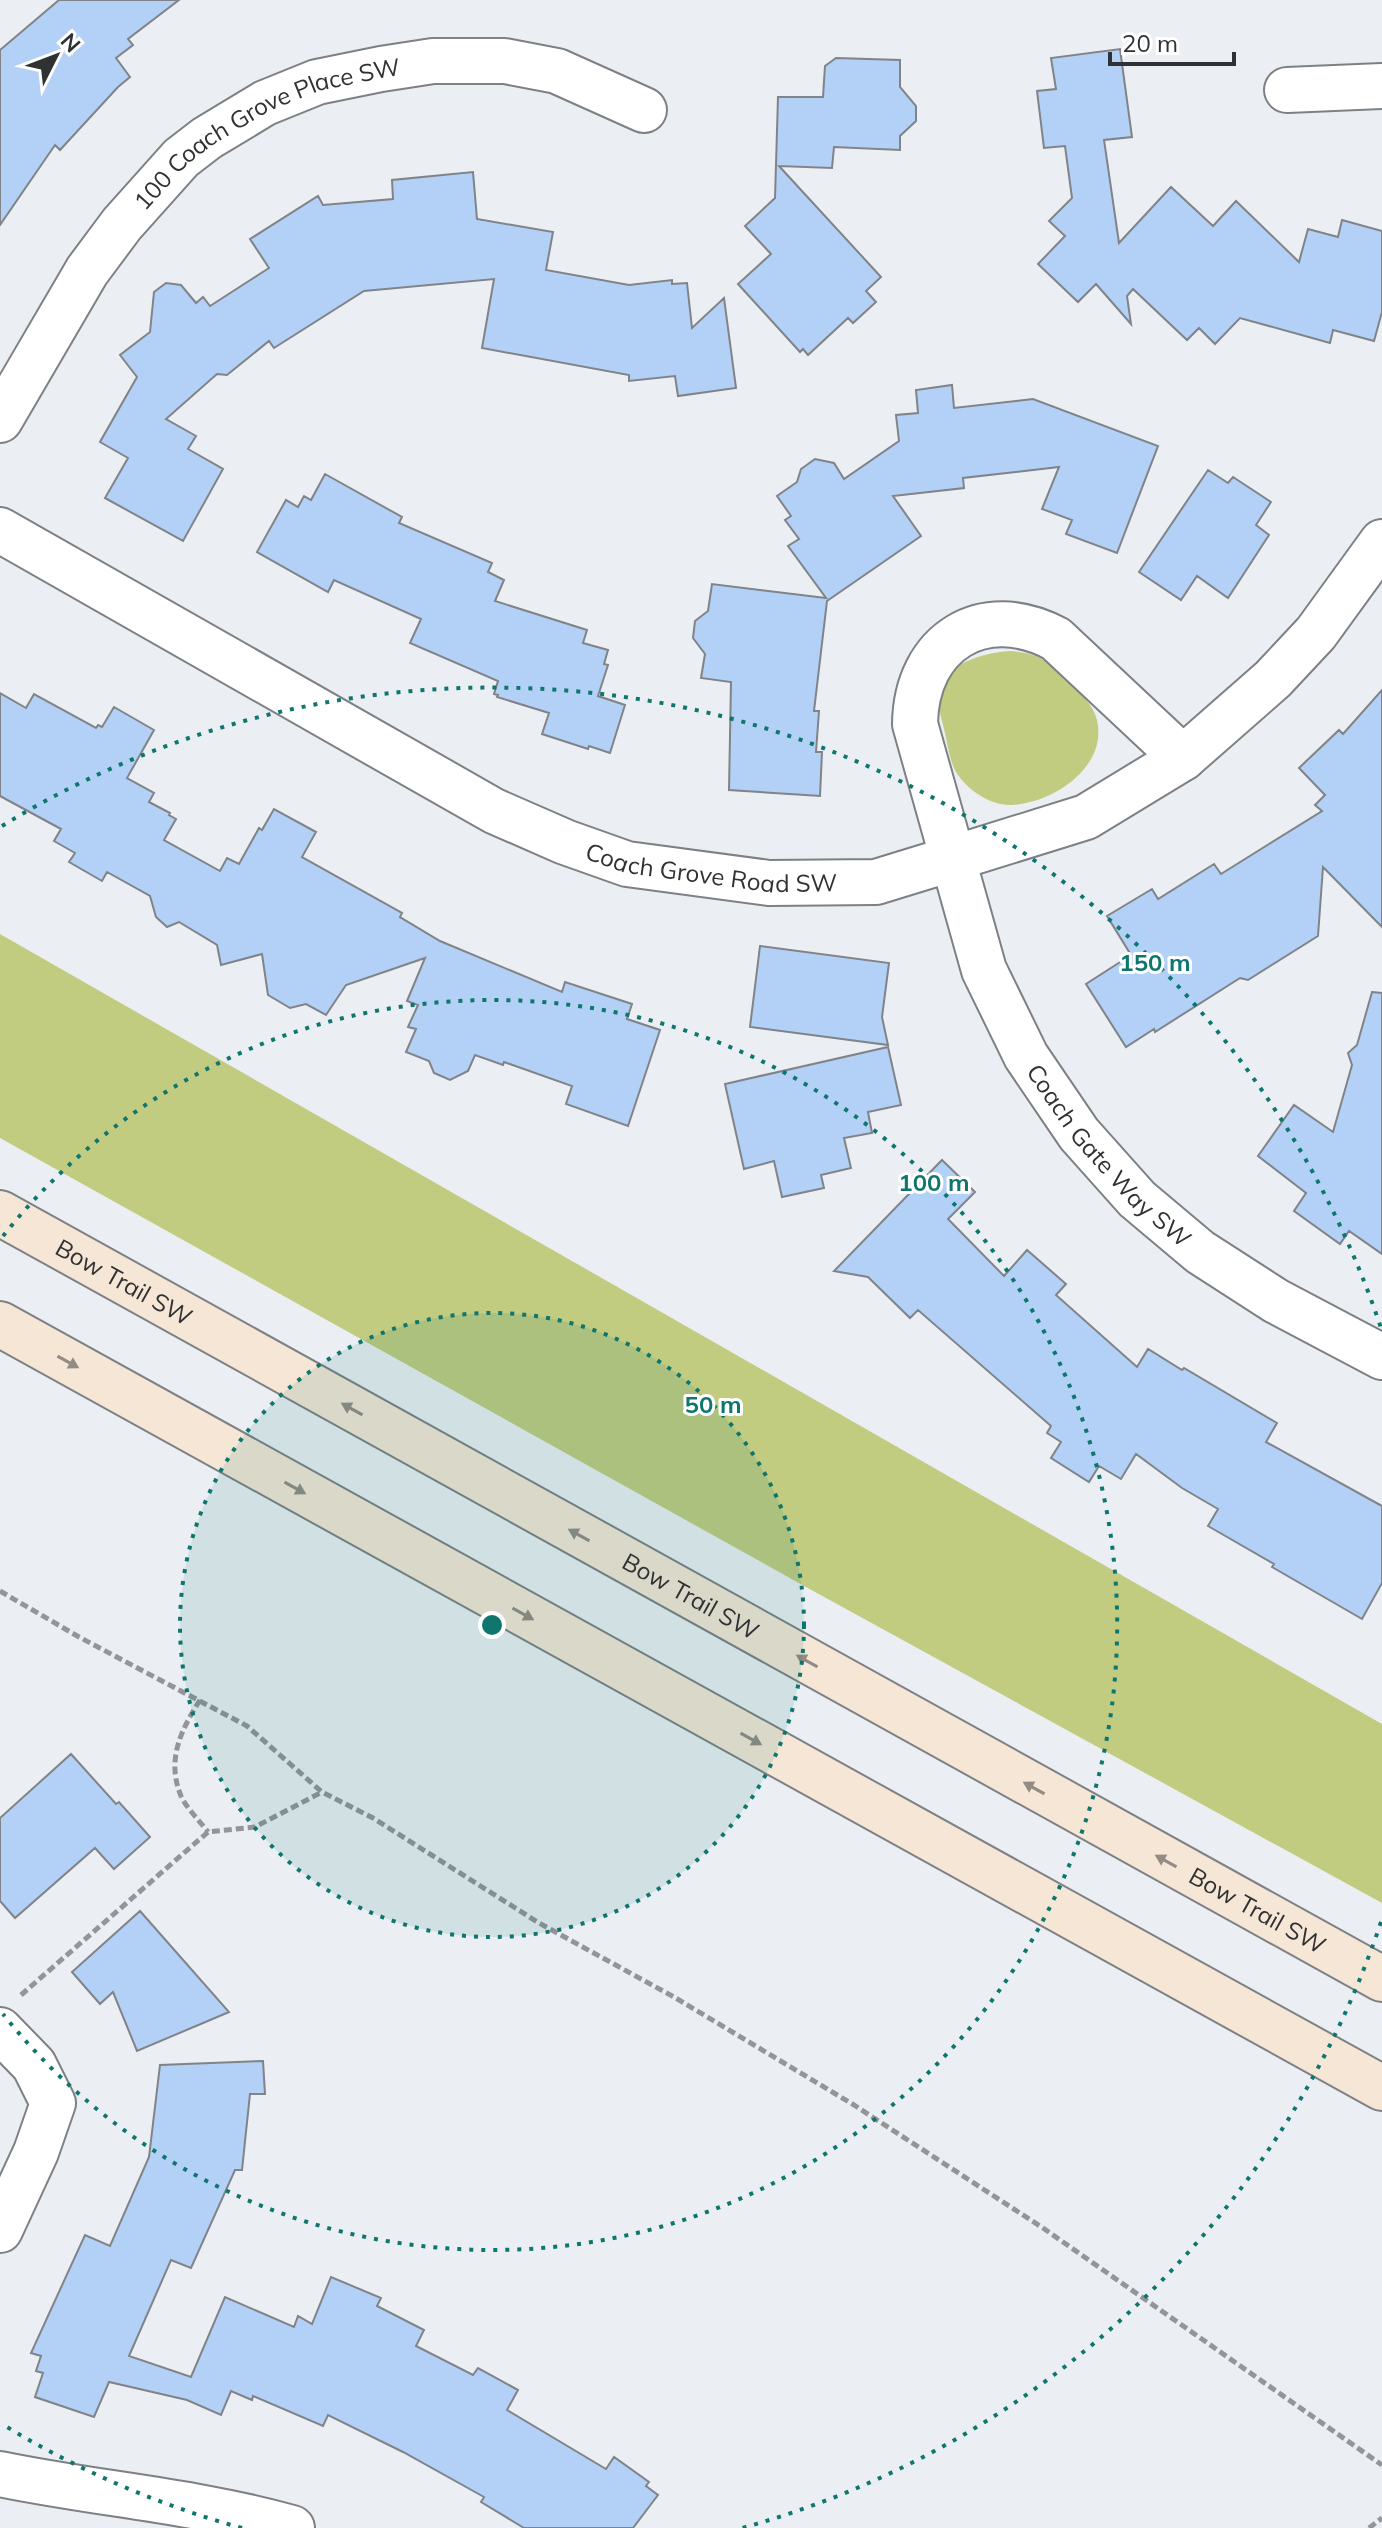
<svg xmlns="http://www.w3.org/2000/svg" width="1382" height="2528" font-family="Mulish,sans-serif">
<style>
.green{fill:#c2cc81}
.building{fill:#b3d0f6;stroke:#808388;stroke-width:2}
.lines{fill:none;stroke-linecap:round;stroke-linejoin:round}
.minor-casing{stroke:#7d8185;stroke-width:48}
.secondary-casing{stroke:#7d8185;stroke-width:48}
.path{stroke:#939599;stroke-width:5;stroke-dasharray:8 4;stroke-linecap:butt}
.minor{stroke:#fff;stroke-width:44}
.secondary{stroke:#f6e6d6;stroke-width:44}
.oneway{fill:#938c84}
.ring{fill:none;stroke:#0f766e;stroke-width:4;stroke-dasharray:4 8}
.labels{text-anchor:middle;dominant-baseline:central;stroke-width:6;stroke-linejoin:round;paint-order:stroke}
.street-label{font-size:24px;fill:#303133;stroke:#fff}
.centre{fill:#0f766e;stroke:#fff;stroke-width:4}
.ring-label{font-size:24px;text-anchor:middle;font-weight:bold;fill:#0f766e;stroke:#fff;stroke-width:6;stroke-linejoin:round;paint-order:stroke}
</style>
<rect width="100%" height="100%" fill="#ebeff4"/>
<path class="green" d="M 1011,651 C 1040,654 1048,661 1068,681 C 1080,693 1093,704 1097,720 C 1108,767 1053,803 1012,805 C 991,806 967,790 956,772 C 949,760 947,739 943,725 C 940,713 935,695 941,683 C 953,661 988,652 1011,651 Z
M 0,934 L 1382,1724 L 1382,1903 L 815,1592 L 0,1138 Z"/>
<path class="building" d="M 59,0 L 179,0 L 128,39 L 133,45 L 116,58 L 130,77 L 118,87 L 60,150 L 55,145 L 0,225 L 0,50 Z
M 1120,49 L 1132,137 L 1104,140 L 1119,243 L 1171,187 L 1213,226 L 1236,201 L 1299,262 L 1308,229 L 1338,237 L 1342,220 L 1382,231 L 1382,312 L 1374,341 L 1333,330 L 1330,343 L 1240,318 L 1215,344 L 1199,328 L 1187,340 L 1133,289 L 1127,296 L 1131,324 L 1096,284 L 1078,302 L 1038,264 L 1065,236 L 1049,221 L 1072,198 L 1065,146 L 1044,148 L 1037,91 L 1056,89 L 1051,58 Z
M 836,58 L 900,60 L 900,87 L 916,106 L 916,121 L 900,136 L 900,150 L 834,147 L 832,168 L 779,166 L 881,277 L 866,291 L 876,302 L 853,323 L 848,318 L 808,355 L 803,349 L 800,352 L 738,284 L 771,254 L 745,226 L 775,198 L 778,97 L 823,97 L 825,66 Z
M 473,172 L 477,219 L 553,232 L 546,270 L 629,285 L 672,280 L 672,284 L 687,283 L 692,328 L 724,298 L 736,388 L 678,396 L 675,376 L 629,381 L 629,375 L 482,348 L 494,279 L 364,291 L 274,348 L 269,341 L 227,375 L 217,374 L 166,419 L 196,436 L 188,449 L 223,469 L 183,541 L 105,498 L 128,458 L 100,442 L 137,377 L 120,355 L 150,332 L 154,292 L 166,283 L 181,285 L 196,303 L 203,297 L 210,306 L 269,268 L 250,239 L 318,196 L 323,205 L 393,199 L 392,180 Z
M 952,385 L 954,408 L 1033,399 L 1158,446 L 1117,553 L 1066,534 L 1072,520 L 1042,509 L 1059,467 L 963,478 L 964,488 L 893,496 L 921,536 L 827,601 L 814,711 L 819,711 L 816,752 L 822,752 L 820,796 L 729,790 L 731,682 L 701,678 L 705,654 L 693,638 L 695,621 L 708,611 L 712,584 L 826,598 L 788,546 L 799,539 L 785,520 L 791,516 L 777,496 L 797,482 L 801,469 L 815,459 L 834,463 L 844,479 L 899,441 L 896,415 L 918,413 L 916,390 Z
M 1208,470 L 1228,483 L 1233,477 L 1271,502 L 1256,525 L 1269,535 L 1228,598 L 1197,576 L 1181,600 L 1139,572 Z
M 325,474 L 402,517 L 399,523 L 492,563 L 488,572 L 504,580 L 495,601 L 587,630 L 583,643 L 608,650 L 604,664 L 608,665 L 598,696 L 625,705 L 610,753 L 589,746 L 588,749 L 542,734 L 549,713 L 497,697 L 498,695 L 494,694 L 498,681 L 410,643 L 421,619 L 334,580 L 328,592 L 257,552 L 286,500 L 298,507 L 304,496 L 311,500 Z
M 1382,690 L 1382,927 L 1323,867 L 1318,936 L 1248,980 L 1240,978 L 1155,1032 L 1154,1029 L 1126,1047 L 1086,984 L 1131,955 L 1107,916 L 1152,889 L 1158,899 L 1214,864 L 1221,874 L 1322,811 L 1315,805 L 1325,795 L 1299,768 L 1339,730 L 1343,734 Z
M 0,693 L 26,708 L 34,694 L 96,728 L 98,725 L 102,727 L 114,707 L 154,730 L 127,778 L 154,793 L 149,802 L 170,813 L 169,815 L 176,819 L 164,840 L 220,871 L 227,858 L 239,864 L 259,828 L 262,830 L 274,809 L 316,832 L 302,857 L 402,913 L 400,917 L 440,941 L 562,992 L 565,982 L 632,1004 L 627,1019 L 660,1030 L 628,1126 L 566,1104 L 572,1086 L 504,1062 L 503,1065 L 475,1055 L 468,1071 L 450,1080 L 434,1073 L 429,1061 L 406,1052 L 416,1029 L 408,1027 L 418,1005 L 407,1001 L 425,958 L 346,985 L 326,1015 L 306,1004 L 290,1008 L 268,995 L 262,954 L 221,965 L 217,945 L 179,922 L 167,927 L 156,917 L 150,896 L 107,872 L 102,881 L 69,862 L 75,853 L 54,841 L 61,829 L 0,796 Z
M 760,946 L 889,963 L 882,1017 L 888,1045 L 750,1027 Z
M 1372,992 L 1382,993 L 1382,1254 L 1349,1231 L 1340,1244 L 1294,1211 L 1306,1193 L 1258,1156 L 1294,1105 L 1333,1132 L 1352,1065 L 1348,1053 L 1357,1045 Z
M 888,1047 L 901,1105 L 868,1112 L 872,1133 L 844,1138 L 851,1168 L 821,1175 L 824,1188 L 782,1197 L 774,1161 L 744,1169 L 725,1084 Z
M 942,1160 L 975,1192 L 948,1219 L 1004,1276 L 1027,1250 L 1066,1284 L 1056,1295 L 1137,1367 L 1148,1349 L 1182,1370 L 1184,1368 L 1277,1423 L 1266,1442 L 1382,1506 L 1382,1583 L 1362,1619 L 1272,1567 L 1274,1564 L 1208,1526 L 1218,1509 L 1182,1488 L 1136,1454 L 1121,1479 L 1099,1466 L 1089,1482 L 1051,1458 L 1061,1442 L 1047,1433 L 1051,1426 L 918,1310 L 910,1318 L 868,1277 L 834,1271 Z
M 71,1754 L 116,1804 L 119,1802 L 150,1837 L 114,1869 L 95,1848 L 15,1918 L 0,1901 L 0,1818 Z
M 140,1911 L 229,2012 L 137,2051 L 113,1992 L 100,2004 L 72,1972 Z
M 263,2061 L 265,2094 L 250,2094 L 242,2170 L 235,2170 L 191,2268 L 171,2260 L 129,2356 L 191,2377 L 225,2297 L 294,2327 L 298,2316 L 312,2324 L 331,2277 L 381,2298 L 377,2306 L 424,2330 L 416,2346 L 473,2375 L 478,2368 L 518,2390 L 507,2410 L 606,2469 L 614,2457 L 649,2482 L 646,2486 L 658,2495 L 633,2528 L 524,2528 L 481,2502 L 484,2497 L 403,2452 L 328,2415 L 323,2426 L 253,2396 L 252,2400 L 231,2391 L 221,2415 L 187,2400 L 109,2382 L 94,2417 L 35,2397 L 43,2373 L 36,2371 L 41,2356 L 31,2353 L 85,2235 L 110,2246 L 149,2157 L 160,2065 Z"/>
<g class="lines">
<g class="minor-casing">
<g id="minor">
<path d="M 1287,90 L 1382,86"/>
<path id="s1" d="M 0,420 L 87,271 L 122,224 L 181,158 L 207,138 L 265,103 L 317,82 L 381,69 L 433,61 L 505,61 L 557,71 L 644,110"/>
<path id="s2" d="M 0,530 L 494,811 L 565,842 L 627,864 L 769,883 L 876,882 L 951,859 L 1086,817 L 1183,758 L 1273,679 L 1316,633 L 1382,542"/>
<path id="s3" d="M 1183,758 L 1056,639 C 983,600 916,642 915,724 L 984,970 L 1026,1056 L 1079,1134 L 1137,1199 L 1200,1252 L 1276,1301 L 1382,1357"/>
<path d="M 0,2030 L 34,2065 L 53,2103 L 36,2152 L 0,2230"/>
<path d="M 0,2474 C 97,2494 197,2501 292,2528"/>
</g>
</g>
<g class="secondary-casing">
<g id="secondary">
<path id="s4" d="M 0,1213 L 1382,1979"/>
<path d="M 0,1324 L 1382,2088"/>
</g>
</g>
<path class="path" d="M 0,1591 L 79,1637 L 247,1726 L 322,1792 L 373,1818 L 539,1923 L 674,1997 L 854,2105 L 1043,2228 L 1382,2465
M 200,1700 C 181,1730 166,1760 181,1796 C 187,1809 200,1821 208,1832
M 21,1995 L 208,1832 L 255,1827 L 322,1792
M 1369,2528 L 1382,2518"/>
<use href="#minor" class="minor"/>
<use href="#secondary" class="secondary"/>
</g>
<defs><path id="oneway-solid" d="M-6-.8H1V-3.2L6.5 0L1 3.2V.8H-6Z" transform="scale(2)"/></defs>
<g class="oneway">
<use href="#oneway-solid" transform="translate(68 1362) rotate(29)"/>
<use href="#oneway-solid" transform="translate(352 1409) rotate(-151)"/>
<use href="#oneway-solid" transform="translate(295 1488) rotate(29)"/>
<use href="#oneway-solid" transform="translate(579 1535) rotate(-151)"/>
<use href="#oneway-solid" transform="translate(523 1614) rotate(29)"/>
<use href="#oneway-solid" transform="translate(807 1661) rotate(-151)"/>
<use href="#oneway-solid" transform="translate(751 1739) rotate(29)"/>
<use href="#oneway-solid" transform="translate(1034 1788) rotate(-151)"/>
<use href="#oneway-solid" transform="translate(1166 1861) rotate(-151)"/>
</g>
<circle cx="492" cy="1625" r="312" fill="#0f766e" fill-opacity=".12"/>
<g class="ring">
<circle cx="492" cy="1625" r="312"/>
<path d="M3 1236A625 625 0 1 1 3 2014"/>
<path d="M1381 1922A937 937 0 0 1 742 2528M242 2528A937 937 0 0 1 2 2424M2 826A937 937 0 0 1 1381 1328"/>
</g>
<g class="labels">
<g class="street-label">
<text stroke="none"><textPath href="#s1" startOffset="408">100 Coach Grove Place SW</textPath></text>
<text stroke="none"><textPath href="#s2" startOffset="796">Coach Grove Road SW</textPath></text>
<text stroke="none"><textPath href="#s3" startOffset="860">Coach Gate Way SW</textPath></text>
<text stroke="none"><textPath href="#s4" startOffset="142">Bow Trail SW</textPath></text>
<text stroke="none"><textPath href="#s4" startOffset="790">Bow Trail SW</textPath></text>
<text stroke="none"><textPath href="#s4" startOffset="1438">Bow Trail SW</textPath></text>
</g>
</g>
<circle cx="492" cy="1625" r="12" class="centre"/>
<g class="ring-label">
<text x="1155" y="971">150 m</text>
<text x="934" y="1191">100 m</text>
<text x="713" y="1413">50 m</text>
</g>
<g transform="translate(56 56) rotate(48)" stroke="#ffffff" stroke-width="6" paint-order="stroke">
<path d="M0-6L14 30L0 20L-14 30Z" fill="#303133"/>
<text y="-12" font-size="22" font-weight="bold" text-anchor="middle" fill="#303133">N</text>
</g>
<path d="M1110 52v12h124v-12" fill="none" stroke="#303133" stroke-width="4"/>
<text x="1122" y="52" font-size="24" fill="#303133" stroke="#ffffff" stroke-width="6" paint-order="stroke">20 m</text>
</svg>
